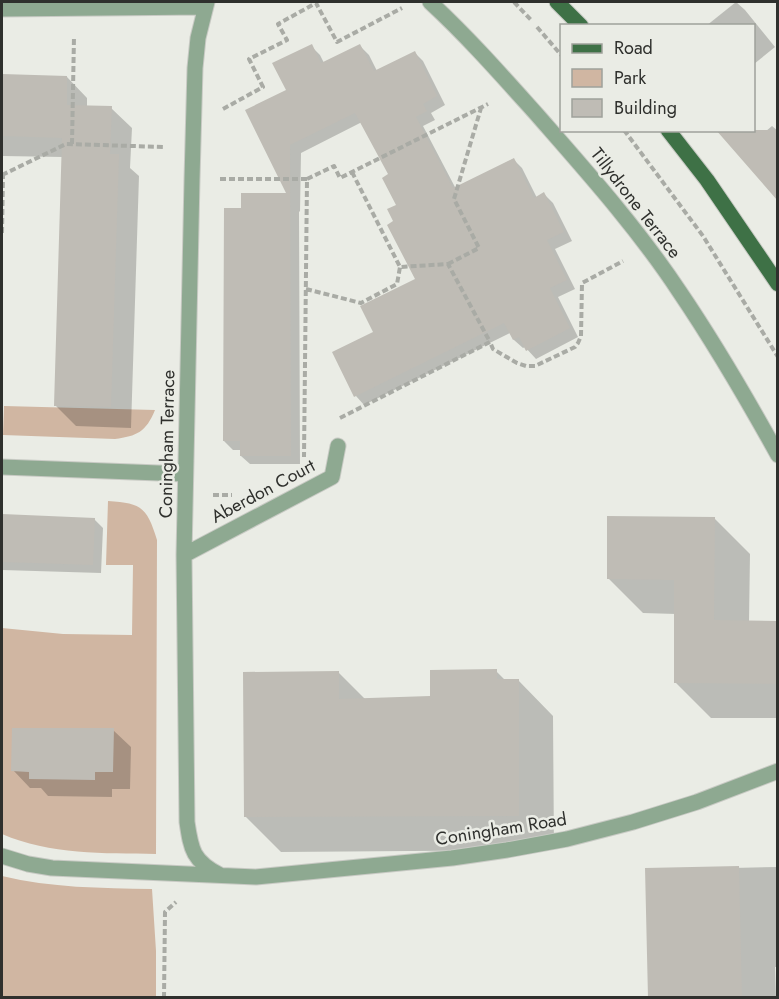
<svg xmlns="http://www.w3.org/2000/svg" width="779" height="999" font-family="Jost,sans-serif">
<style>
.green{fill:#d0b6a2}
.shadow{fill:#0003}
.building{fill:#bfbcb5}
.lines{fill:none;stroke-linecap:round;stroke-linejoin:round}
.minor-casing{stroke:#c8cac4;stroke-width:17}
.major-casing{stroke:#c8cac4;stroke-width:17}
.path{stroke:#a9aba5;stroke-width:4;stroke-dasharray:6 3;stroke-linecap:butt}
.minor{stroke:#8ea991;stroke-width:15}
.major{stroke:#3e7146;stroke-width:15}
.labels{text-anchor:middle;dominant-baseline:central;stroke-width:5;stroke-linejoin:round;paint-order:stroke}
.street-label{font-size:18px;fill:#2f302d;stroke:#eaece5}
</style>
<rect width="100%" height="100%" fill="#eaece5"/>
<path class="green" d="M 4,406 L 155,410 C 146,432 137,436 115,439 L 3,435 Z
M 108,501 C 141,503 147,507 157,540 L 156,854 C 104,853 50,855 2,834 L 2,628 L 63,634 L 132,635 L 133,565 L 106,565 Z
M 2,876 C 51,888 101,888 152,889 L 156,951 L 156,997 L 2,997 Z"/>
<path class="shadow" d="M 736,2 L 745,10 L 775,47 L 754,64 L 754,26 L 706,26 Z
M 311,46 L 320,55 L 324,63 L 360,46 L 369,55 L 377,71 L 415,53 L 423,61 L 445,105 L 431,113 L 435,120 L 423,126 L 456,189 L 513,159 L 522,168 L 537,198 L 544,194 L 553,203 L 572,241 L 555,249 L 575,289 L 558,297 L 578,337 L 536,359 L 525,347 L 523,348 L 514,340 L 510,333 L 364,405 L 356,396 L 375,332 L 417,279 L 395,222 L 398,205 L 390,174 L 362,122 L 301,153 L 300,212 L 299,211 L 300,464 L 250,464 L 241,456 L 241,450 L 233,450 L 224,441 L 242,210 L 288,194 L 288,91 Z
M 2,75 L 67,77 L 87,98 L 87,107 L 111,108 L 132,128 L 130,168 L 139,176 L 131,428 L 76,426 L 56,406 L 63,157 L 2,156 Z
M 772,126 L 778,131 L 778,198 L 739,154 Z
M 2,516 L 94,519 L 103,528 L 101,573 L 2,570 Z
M 715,519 L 750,554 L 749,622 L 778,622 L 778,718 L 711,718 L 675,682 L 676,614 L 643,613 L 608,578 Z
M 496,671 L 505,680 L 518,680 L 553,716 L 554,850 L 281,852 L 245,816 L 339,673 L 365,699 L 432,697 Z
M 113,730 L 131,747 L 130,789 L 112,789 L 112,797 L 48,796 L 41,788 L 30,788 L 13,770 Z
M 778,867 L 778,967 L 775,967 L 776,998 L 649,998 L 647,870 Z"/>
<path class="building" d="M 312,44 L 321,63 L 360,44 L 374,71 L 415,51 L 437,96 L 423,104 L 427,111 L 416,117 L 453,188 L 514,158 L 534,198 L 544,192 L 564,232 L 547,240 L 567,280 L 550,288 L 570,328 L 526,351 L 519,337 L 513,340 L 504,323 L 354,397 L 332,352 L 373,332 L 360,306 L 415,279 L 387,225 L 393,221 L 387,209 L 396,205 L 382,178 L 388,174 L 355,113 L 290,145 L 291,456 L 240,456 L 240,441 L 223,441 L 224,208 L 241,208 L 241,193 L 286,193 L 245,110 L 286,90 L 272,63 Z
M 2,74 L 67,76 L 67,105 L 112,106 L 110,154 L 119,154 L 111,407 L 54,406 L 62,138 L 2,136 Z
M 716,130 L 777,130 L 777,200 Z
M 2,514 L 95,518 L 93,565 L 2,562 Z
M 607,516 L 715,517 L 714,620 L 777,621 L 777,684 L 674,683 L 674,580 L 607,579 Z
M 497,669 L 497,679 L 519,679 L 519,816 L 244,817 L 243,672 L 339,671 L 339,699 L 430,696 L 430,670 Z
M 12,728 L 114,728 L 113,772 L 95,772 L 95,780 L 29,779 L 29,772 L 11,771 Z
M 739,866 L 742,998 L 648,998 L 645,868 Z"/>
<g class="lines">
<g class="minor-casing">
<path id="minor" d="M 207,2 L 198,38 L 195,68 L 192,179 L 184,555 L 187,822 C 191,850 193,861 220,875
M 430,2 C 469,38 504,78 539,117 C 588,173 638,229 679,291 C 715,344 747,399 778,455
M 2,9 L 204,7
M 2,467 L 185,474
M 184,555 L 332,477 L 338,446
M 2,856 L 28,864 L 52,868 L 256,877 L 452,858 L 507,850 L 567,839 L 633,822 L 697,802 L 778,771"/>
</g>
<g class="major-casing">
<path id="major" d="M 557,2 L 581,26
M 668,130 L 707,180 L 778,284"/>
</g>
<path class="path" d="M 514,2 L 532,21
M 537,27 L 562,56
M 223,109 L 263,87 L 249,59 L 287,40 L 278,24 L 316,3 L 337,42 L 402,8
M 624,130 L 703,236 L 778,357
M 72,144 L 74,36
M 352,172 L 400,267 L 448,264 L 490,342
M 2,175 L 66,144 L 165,147
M 220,179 L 307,179 L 304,457
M 307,179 L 334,166 L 340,178 L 488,104
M 2,233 L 3,175
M 448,264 L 479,248 L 454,199 L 481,108
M 306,289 L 361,303 L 397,284 L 400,267
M 340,418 L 490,342 L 493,349 L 517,363 L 526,366 L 535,366 L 575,347 L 578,343 L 581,336 L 582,283 L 623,261
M 213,495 L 232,495
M 164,998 L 165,912 L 176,902"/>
<use href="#minor" class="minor"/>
<use href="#major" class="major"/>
</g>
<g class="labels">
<g class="street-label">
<text transform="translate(636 203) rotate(52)">Tillydrone Terrace</text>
<text transform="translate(167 444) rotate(-89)">Coningham Terrace</text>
<text transform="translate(263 491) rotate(-28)">Aberdon Court</text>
<text transform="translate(501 829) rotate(-9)">Coningham Road</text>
</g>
</g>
<rect width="779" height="999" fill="none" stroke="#2f302d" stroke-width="6"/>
<rect x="560" y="24" width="195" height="108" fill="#eaece5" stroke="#9fa19b" stroke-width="1.5"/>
<rect x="572" y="44" width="30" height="9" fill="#3e7146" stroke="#9fa19b" stroke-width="1.5"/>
<text x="614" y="54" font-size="18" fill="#2f302d">Road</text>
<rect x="572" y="69" width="30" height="18" fill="#d0b6a2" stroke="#9fa19b" stroke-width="1.5"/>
<text x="614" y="84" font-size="18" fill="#2f302d">Park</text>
<rect x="572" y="99" width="30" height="18" fill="#bfbcb5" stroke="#9fa19b" stroke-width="1.5"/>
<text x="614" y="114" font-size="18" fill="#2f302d">Building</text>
</svg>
